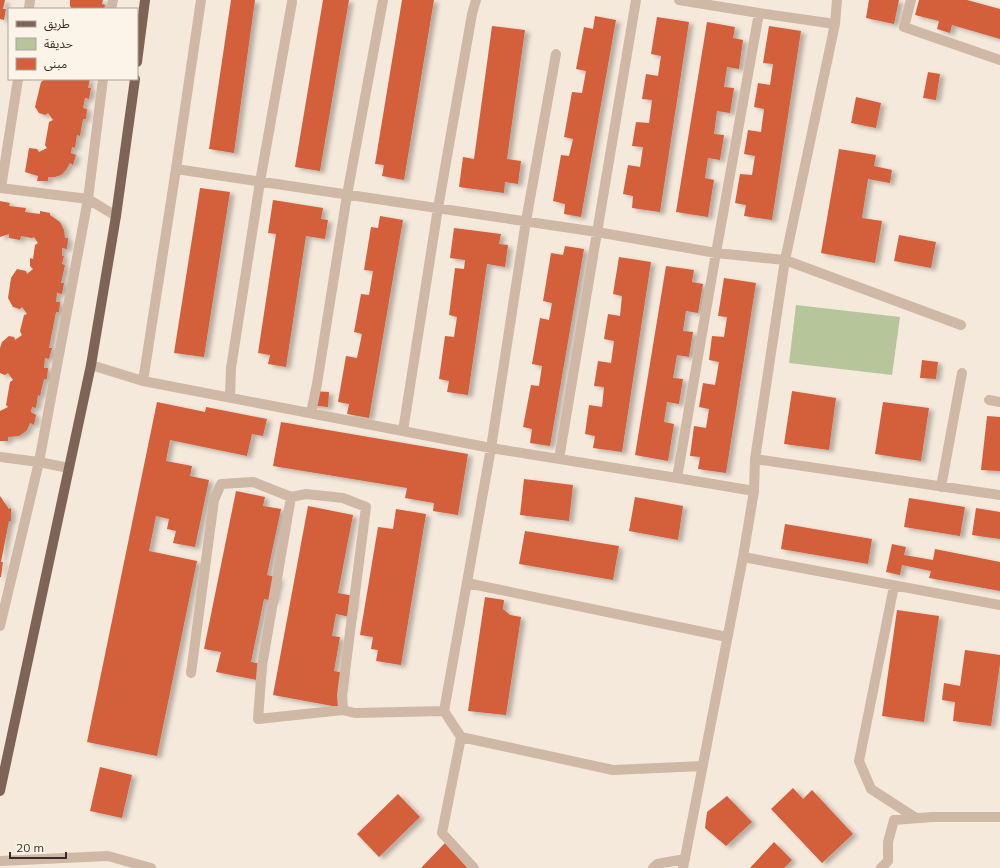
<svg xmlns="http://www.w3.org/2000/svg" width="1000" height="868" font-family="Mulish,'Noto Sans Arabic',sans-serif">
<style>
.green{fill:#b7c69a}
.building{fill:#d35f3b;filter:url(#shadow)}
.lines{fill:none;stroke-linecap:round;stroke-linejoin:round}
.minor{stroke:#cfb8a6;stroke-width:10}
.major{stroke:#7e6457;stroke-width:10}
</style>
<defs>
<filter id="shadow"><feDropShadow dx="4.5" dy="2.5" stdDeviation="2" flood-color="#0004"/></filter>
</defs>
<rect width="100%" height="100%" fill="#f5e9dc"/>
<path class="green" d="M 796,305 L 900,317 L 892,375 L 789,363 Z"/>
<path class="building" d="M 0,0 L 5,0 L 3,9 L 6,9 L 4,20 L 0,19 Z
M 70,0 L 103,0 L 102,4 L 105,5 L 104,9 L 72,9 L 70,6 Z
M 231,0 L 255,0 L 234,153 L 209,149 Z
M 323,0 L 349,0 L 320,171 L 295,167 Z
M 402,0 L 434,0 L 404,180 L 382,176 L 384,165 L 375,164 Z
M 869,0 L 899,0 L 894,24 L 866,18 Z
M 919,0 L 967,0 L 1000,9 L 1000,39 L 952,25 L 950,33 L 937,29 L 939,21 L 915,15 Z
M 595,16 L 616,20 L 581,217 L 564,214 L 565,204 L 553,201 L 561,155 L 569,156 L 573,139 L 564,137 L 572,92 L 582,93 L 586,71 L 576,69 L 584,27 L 593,29 Z
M 657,17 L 689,22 L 660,212 L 632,208 L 633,196 L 623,194 L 628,165 L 640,167 L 643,147 L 632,146 L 636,122 L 649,123 L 652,100 L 642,99 L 646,74 L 658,76 L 661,56 L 651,54 Z
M 707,22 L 735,27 L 733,38 L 743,40 L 739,69 L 727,67 L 724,87 L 734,88 L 730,113 L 717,111 L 714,134 L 724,135 L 720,160 L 708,158 L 705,178 L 714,180 L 708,217 L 676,212 Z
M 492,26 L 525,30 L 507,159 L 521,161 L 518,184 L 505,182 L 504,193 L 459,187 L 463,157 L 474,159 Z
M 769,26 L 801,31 L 772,220 L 744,216 L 746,205 L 735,203 L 740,174 L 752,175 L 755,156 L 744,154 L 748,130 L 761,132 L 764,109 L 754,107 L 758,83 L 770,85 L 773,64 L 763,63 Z
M 928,72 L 940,74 L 936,100 L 923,98 Z
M 45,79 L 90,79 L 88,88 L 91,88 L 89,99 L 85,98 L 83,108 L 87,109 L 86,119 L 83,119 L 80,136 L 77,135 L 75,148 L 72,147 L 71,153 L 76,155 L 73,165 L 70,163 L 66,170 L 61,175 L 55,177 L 48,177 L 48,181 L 37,181 L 38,176 L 25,172 L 29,148 L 37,149 L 39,152 L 47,148 L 45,145 L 49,122 L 53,120 L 48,113 L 45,115 L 39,113 L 35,107 L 41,82 Z
M 856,97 L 881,103 L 876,128 L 851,123 Z
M 839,149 L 876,155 L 874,166 L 892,170 L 890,183 L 868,179 L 862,218 L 882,221 L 875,263 L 821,253 Z
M 200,188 L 230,192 L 204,357 L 174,353 Z
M 273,200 L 323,208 L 321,219 L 328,220 L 325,239 L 306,236 L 286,367 L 268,364 L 270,355 L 258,353 L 276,234 L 268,233 Z
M 0,201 L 10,203 L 9,206 L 26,208 L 25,212 L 40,214 L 40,211 L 50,213 L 50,215 L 60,222 L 64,230 L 65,238 L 68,238 L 67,249 L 62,248 L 62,256 L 64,256 L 62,264 L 65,265 L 61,283 L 64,283 L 62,294 L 57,293 L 56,302 L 60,302 L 59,312 L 56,312 L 49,348 L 52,348 L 49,359 L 45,358 L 44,368 L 48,368 L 47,379 L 44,379 L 40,396 L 38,395 L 36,408 L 32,407 L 31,412 L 36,415 L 34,425 L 30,423 L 27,430 L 25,432 L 19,436 L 8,437 L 8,441 L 0,441 L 0,411 L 8,407 L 6,405 L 10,382 L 13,380 L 8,373 L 5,375 L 0,373 L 0,348 L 2,342 L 9,336 L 14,337 L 15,340 L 22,335 L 20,331 L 24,315 L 27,314 L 22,307 L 20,309 L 13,307 L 8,298 L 11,278 L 17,269 L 26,271 L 27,274 L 33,269 L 30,266 L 30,258 L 33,259 L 35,245 L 38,243 L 34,237 L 32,238 L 21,236 L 20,240 L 9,238 L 9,234 L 0,237 Z
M 380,216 L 403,220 L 369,418 L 347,414 L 349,404 L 338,402 L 346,356 L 357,358 L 362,334 L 354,332 L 361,294 L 369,295 L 373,271 L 364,270 L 371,227 L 378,228 Z
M 454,228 L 501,234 L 499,244 L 508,245 L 505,267 L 487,264 L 468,395 L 447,392 L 449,381 L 439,379 L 445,336 L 454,337 L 457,317 L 449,315 L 455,268 L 464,269 L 465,260 L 450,258 Z
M 899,235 L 936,242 L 931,268 L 894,261 Z
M 565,246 L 584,249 L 550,446 L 530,443 L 532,429 L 523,427 L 531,385 L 539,386 L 542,366 L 532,364 L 540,318 L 549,320 L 552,303 L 543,301 L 551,253 L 563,255 Z
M 619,257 L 651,262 L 622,452 L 593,448 L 595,436 L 585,434 L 589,405 L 602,407 L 604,387 L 594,386 L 598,361 L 611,363 L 614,341 L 604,339 L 608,314 L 620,316 L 622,296 L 613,294 Z
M 666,266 L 694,270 L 692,282 L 703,284 L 698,313 L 686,311 L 683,331 L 693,332 L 689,357 L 677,355 L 673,378 L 683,379 L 679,404 L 667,402 L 664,422 L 674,424 L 668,461 L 635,455 Z
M 724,278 L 756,283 L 726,473 L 698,469 L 700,457 L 690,456 L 694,426 L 706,428 L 709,409 L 699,407 L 703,383 L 715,385 L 719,362 L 709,360 L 712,336 L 724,337 L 727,317 L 718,316 Z
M 922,360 L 938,362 L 936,379 L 920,378 Z
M 312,391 L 329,392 L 328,407 L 310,405 Z
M 792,391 L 836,398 L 829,450 L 784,444 Z
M 157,402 L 205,412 L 206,407 L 267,419 L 263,436 L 252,434 L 247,456 L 170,440 L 166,461 L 192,466 L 190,476 L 209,480 L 195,547 L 173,543 L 176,531 L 167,529 L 169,519 L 156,516 L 149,551 L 197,561 L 157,756 L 87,742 Z
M 883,402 L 929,408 L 921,461 L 875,454 Z
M 987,416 L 1000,417 L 1000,471 L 981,470 Z
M 281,422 L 468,454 L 458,515 L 433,511 L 434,503 L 405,498 L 407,488 L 273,466 Z
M 524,479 L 573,485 L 569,521 L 520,515 Z
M 236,491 L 265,497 L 263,506 L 281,509 L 267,575 L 279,578 L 274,601 L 264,599 L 251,662 L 261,664 L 257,680 L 216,672 L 221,652 L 204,649 Z
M 0,496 L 9,509 L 11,508 L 11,521 L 9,521 L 1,562 L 3,562 L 1,577 L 0,577 Z
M 635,497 L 683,506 L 678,540 L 629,531 Z
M 909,498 L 965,507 L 960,536 L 904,527 Z
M 308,506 L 353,515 L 338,593 L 354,596 L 350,617 L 336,614 L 332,636 L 340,637 L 334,671 L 344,673 L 338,707 L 273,695 Z
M 976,508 L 1000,512 L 1000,539 L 972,535 Z
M 396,509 L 426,514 L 401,665 L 376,661 L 378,650 L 371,649 L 373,637 L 360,635 L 378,527 L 393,529 Z
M 785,524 L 872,539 L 868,564 L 781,549 Z
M 525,531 L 619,546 L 613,580 L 519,564 Z
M 892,544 L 906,547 L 904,555 L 933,560 L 935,549 L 1000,562 L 1000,591 L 929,578 L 931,571 L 902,565 L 900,575 L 886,572 Z
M 485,597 L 504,600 L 503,609 L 510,615 L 521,617 L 506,715 L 468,711 Z
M 897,610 L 939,616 L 924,722 L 882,716 Z
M 965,650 L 1000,655 L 1000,664 L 991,726 L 953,721 L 955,702 L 942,700 L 944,683 L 960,686 Z
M 100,767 L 132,775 L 122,818 L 90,811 Z
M 793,788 L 803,799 L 812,790 L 853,834 L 822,863 L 771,809 Z
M 398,794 L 420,817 L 379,857 L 357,834 Z
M 727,796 L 752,822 L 726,846 L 705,828 L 707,812 Z
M 774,842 L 792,860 L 784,868 L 750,868 Z
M 445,843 L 470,868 L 421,868 Z"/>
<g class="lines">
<path class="minor" d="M 679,0 L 759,13 L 835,24
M 911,0 L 904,27 L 1000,60
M 29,9 L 30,0
M 111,9 L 113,0
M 176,169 L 597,232 L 716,253 L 785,260 L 961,325
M 0,188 L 88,199 L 116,216
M 1,188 L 18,79
M 91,365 L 143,381 L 491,448 L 677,478 L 754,491
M 143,381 L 176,169 L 201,0
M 230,398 L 231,368 L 260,182 L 292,2
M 989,400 L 1000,402
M 311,413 L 317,384 L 347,195 L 383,0
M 403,431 L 438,208 L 472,14 L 476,0
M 0,457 L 39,462 L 69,468
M 559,459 L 636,0
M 755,459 L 1000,495
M 677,478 L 716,253 L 759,13
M 941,487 L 962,373
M 291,497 L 262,666 L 258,719 L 343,710 L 355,713 L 444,711 L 461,737 L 442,833 L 474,868
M 743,557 L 1000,605
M 467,583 L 727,637
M 894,586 L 859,761 L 871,789 L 916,818
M 0,626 L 39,462 L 88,199 L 103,79
M 191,673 L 214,500 L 221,484 L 253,482 L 291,497 L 306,494 L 343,498 L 366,507 L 342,695 L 343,710
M 444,711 L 491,448 L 526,221 L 556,54
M 461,737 L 613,770 L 703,766
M 0,861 L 108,856 L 151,868
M 653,868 L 657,864 L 685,859
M 683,868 L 743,557 L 754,491 L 755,459 L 785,260 L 835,24 L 837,0
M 881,868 L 888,861 L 888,842 L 894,820 L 932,817 L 1000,817"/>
<path class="major" d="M 137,62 L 145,0
M 0,791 L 91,365 L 116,216 L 135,79"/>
</g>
<rect x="8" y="8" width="130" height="72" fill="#fcf3e9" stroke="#aea49c"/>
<rect x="16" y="21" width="20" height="6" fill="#7e6457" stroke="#aea49c"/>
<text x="44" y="28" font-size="12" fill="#3a2d28">طريق</text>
<rect x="16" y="38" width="20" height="12" fill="#b7c69a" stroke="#aea49c"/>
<text x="44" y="48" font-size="12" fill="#3a2d28">حديقة</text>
<rect x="16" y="58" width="20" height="12" fill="#d35f3b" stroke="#aea49c"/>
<text x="44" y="68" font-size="12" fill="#3a2d28">مبنى</text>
<path d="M10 852v6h56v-6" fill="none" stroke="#3a2d28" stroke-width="2"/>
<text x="16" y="852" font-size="12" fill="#3a2d28" stroke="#fcf3e9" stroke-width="3" paint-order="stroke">20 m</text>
</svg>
